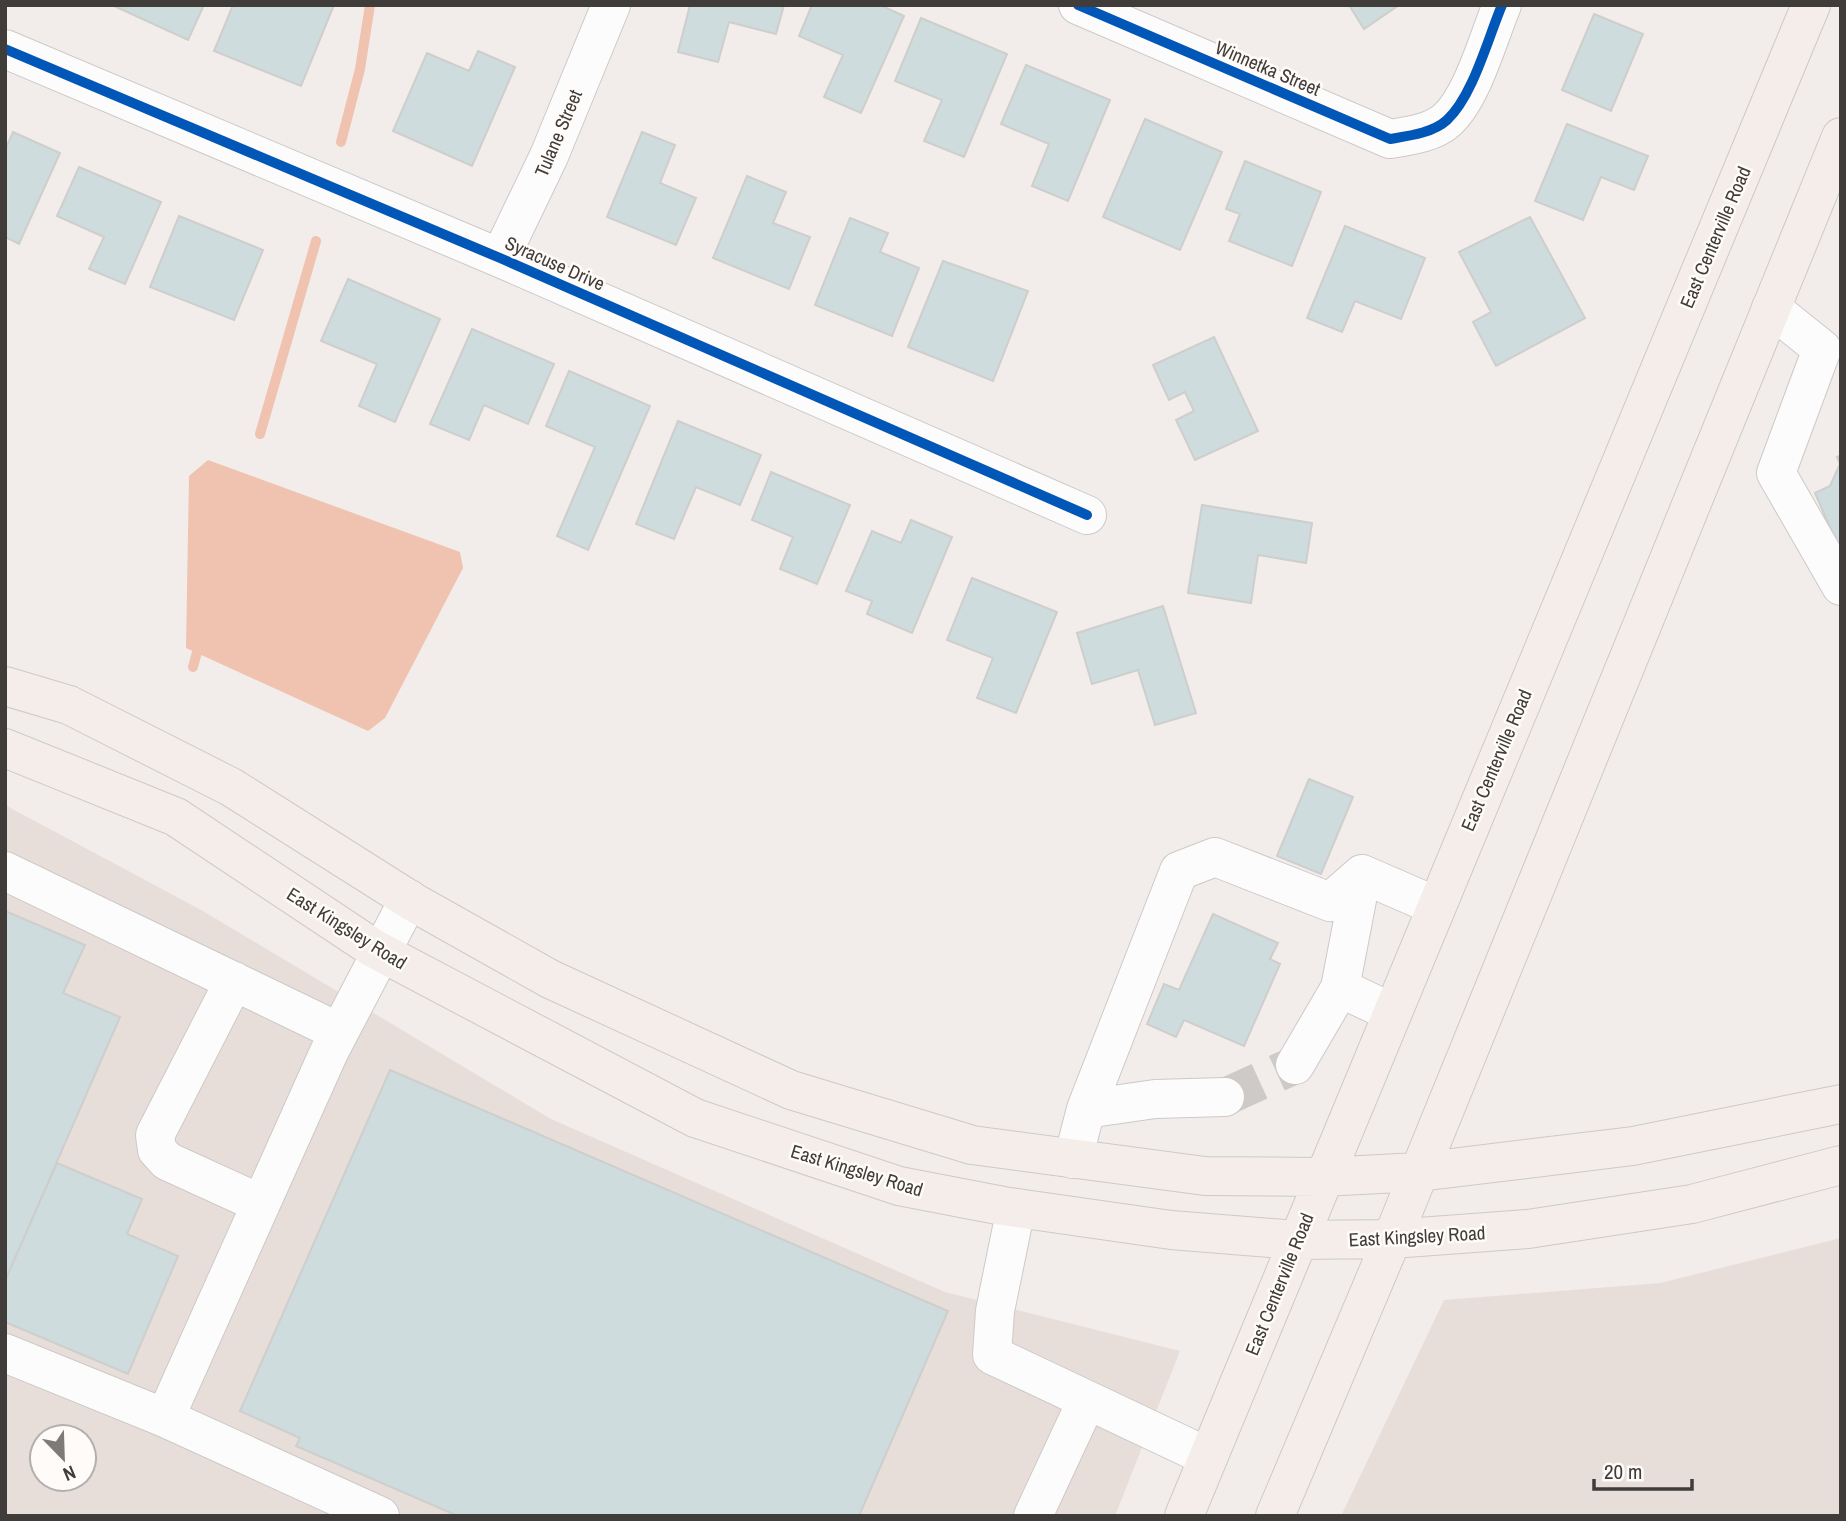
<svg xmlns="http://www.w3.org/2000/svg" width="1846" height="1521" font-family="'Archivo Narrow',sans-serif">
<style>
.built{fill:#e8ded9;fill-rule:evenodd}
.water{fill:#efc3b0}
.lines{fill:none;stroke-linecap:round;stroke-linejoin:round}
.stream{stroke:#efc3b0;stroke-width:10}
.building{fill:#cedcdd;stroke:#cececd;stroke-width:2}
.minor-tunnel{stroke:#cecac8;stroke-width:38;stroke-dasharray:38 19;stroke-linecap:butt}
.minor-casing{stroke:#cdc9c8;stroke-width:40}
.major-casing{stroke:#cccac9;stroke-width:40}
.minor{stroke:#fdfcfc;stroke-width:38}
.major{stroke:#f4ede9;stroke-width:38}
.cycleway-casing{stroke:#fefbf9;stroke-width:15}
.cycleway{stroke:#0057b8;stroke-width:10}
.labels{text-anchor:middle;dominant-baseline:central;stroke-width:5;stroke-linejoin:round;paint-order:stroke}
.street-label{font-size:19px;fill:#3f3c3a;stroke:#fefbf9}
</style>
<rect width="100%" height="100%" fill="#f2edeb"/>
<path class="built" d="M 5,805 L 203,911 L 551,1119 L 945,1292 L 1180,1351 L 1115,1516 L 5,1516 ZM 42,1437 L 84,1437 L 84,1479 L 42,1479 Z
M 1841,1238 L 1841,1516 L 1341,1516 L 1444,1300 L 1660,1283 Z"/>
<path class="water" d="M 208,460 L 460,552 L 463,568 L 385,718 L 368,731 L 186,648 L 189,476 Z"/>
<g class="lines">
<path class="stream" d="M 341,142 L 360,69 L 370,5
M 260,434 L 316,241
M 193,667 L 200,641"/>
</g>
<path class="building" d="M 112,5 L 204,5 L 188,40 Z
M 233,5 L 334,5 L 301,86 L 214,51 Z
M 690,5 L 784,5 L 776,34 L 729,22 L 718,62 L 678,52 Z
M 812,5 L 880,5 L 904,16 L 861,113 L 824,97 L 843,55 L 799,36 Z
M 1349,5 L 1399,5 L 1364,29 Z
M 1594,14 L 1643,34 L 1611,111 L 1562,90 Z
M 921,18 L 1007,54 L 964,157 L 924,141 L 942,100 L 895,81 Z
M 478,51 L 515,67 L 472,166 L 393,131 L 427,53 L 469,71 Z
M 1026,65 L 1110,100 L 1068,201 L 1032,186 L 1049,144 L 1001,124 Z
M 1145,119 L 1222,152 L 1180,250 L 1103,217 Z
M 1567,124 L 1648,156 L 1634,190 L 1601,177 L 1583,220 L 1535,201 Z
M 13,132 L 60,153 L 19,244 L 5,237 L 5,150 Z
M 642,132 L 675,145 L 660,183 L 696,198 L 676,245 L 607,217 Z
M 1245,161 L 1321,192 L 1292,266 L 1229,241 L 1240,214 L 1226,209 Z
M 79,167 L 161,202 L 125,284 L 89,269 L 104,237 L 57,216 Z
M 747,176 L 786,192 L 773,223 L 810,237 L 789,289 L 713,258 Z
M 179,216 L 263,250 L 234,320 L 150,287 Z
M 1530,217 L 1585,318 L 1496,366 L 1473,322 L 1491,312 L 1459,252 Z
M 850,218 L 888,233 L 880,252 L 919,268 L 892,336 L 815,305 Z
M 1345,226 L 1425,258 L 1401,319 L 1355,301 L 1342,332 L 1307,318 Z
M 943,261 L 1028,291 L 993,381 L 908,347 Z
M 348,279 L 440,319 L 395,422 L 359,406 L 377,364 L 321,341 Z
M 472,329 L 554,364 L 528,424 L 484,405 L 469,440 L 430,424 Z
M 1214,337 L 1258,431 L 1195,460 L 1176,420 L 1194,411 L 1185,392 L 1169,400 L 1153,365 Z
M 569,371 L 650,406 L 588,550 L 557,536 L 595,447 L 546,426 Z
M 678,421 L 761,455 L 740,505 L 696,487 L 674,539 L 636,524 Z
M 1841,455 L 1841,553 L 1815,493 L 1830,486 L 1840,464 L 1837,457 Z
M 771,472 L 850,505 L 817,584 L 780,569 L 793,537 L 752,520 Z
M 1202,505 L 1312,523 L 1306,563 L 1258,555 L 1251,603 L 1188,593 Z
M 911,520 L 952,537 L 912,633 L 867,614 L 872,601 L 846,591 L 872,531 L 901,543 Z
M 972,578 L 1057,612 L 1016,713 L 977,698 L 993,658 L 947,640 Z
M 1163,606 L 1196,713 L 1155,725 L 1138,670 L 1092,684 L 1077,633 Z
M 1309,779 L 1353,797 L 1321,874 L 1277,856 Z
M 5,911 L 85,945 L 63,993 L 120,1017 L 5,1281 Z
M 1213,914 L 1278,943 L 1270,959 L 1280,964 L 1244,1046 L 1184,1020 L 1176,1037 L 1147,1024 L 1164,984 L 1179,990 Z
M 390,1070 L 948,1311 L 859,1516 L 458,1516 L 296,1446 L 300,1438 L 240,1411 Z
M 57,1163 L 142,1199 L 127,1234 L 178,1256 L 128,1374 L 5,1322 L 5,1281 Z"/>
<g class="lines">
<path class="minor-tunnel" d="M 1225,1097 L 1295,1065"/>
<g class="minor-casing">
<path id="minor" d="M 1078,5 L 1390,139 C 1408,136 1433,133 1447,120 C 1473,96 1488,38 1502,5
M 5,49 L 500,258 L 1087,515
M 500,258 L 549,156 L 611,5
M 1771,308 L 1822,349 L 1776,473 L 1841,586
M 5,871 L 339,1032
M 234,981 L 155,1135 L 157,1150 L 167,1161 L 261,1204
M 1340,988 L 1391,1012
M 1295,1065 L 1340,988 L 1362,874 L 1436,906
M 1086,1109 L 1179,871 L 1215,857 L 1330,902 L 1362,874
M 1073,1159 L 1086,1109 L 1155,1099 L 1225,1097
M 1016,1208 L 995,1311 L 992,1355 L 1208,1457
M 5,1353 L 165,1418 L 329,1052 L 409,899
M 165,1418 L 380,1516
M 1033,1516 L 1087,1400"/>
</g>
<g class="major-casing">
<path id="major" d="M 5,686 L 69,705 L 231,787 L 413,902 L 550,979 L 791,1090 L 972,1145 L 1205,1176 L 1322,1177 L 1419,1172 L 1633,1146 L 1841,1104
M 5,748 L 176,817 L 373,948 L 695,1118 L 899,1186 L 1003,1206 L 1171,1230 L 1296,1240 L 1392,1239 L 1528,1229 L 1692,1204 L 1841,1165
M 1184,1516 L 1811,5
M 1275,1516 L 1392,1239 L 1841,137"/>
</g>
<use href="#minor" class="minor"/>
<use href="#major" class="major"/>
<g class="cycleway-casing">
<path id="cycleway" d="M 1078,5 L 1390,139 C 1408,136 1433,133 1447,120 C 1473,96 1488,38 1502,5
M 5,49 L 500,258 L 1087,515"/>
</g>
<use href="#cycleway" class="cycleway"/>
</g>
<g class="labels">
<g class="street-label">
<text transform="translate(1268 68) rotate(23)">Winnetka Street</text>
<text transform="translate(558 133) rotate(-67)">Tulane Street</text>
<text transform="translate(1715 237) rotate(-67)">East Centerville Road</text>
<text transform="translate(555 263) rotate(24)">Syracuse Drive</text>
<text transform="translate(1496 760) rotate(-67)">East Centerville Road</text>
<text transform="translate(347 928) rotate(32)">East Kingsley Road</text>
<text transform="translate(857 1170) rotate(17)">East Kingsley Road</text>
<text transform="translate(1417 1236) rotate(-3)">East Kingsley Road</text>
<text transform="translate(1279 1284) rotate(-68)">East Centerville Road</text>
</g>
</g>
<rect width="1846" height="1521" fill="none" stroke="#3f3c3a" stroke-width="14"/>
<g transform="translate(63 1458) rotate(157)"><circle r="33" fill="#fefbf9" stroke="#b2afad" stroke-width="2"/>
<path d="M0-5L12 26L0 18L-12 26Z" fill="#7e7a78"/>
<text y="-10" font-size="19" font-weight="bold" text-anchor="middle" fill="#3f3c3a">N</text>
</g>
<path d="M1594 1479v10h98v-10" fill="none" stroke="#3f3c3a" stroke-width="3.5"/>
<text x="1604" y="1479" font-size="21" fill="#3f3c3a" stroke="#fefbf9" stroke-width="5" paint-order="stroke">20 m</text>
</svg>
